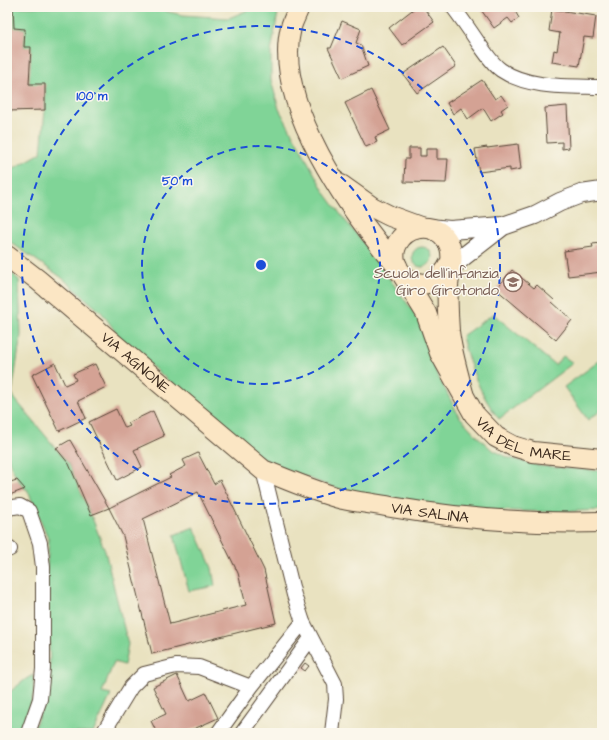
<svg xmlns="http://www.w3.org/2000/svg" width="609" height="740" font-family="'Architects Daughter',sans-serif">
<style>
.green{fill:#80d497;stroke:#5e7f5a}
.building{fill:#d4a294;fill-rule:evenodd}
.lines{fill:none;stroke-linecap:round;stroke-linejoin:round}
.minor-casing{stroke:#554636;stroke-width:16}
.tertiary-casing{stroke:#554636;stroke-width:20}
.secondary-casing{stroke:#554636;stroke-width:22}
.minor{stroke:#fff;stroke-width:14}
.tertiary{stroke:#fff;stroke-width:18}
.secondary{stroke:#fbe6c4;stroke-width:20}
.ring{fill:none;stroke:#1d4ed8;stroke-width:2;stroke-dasharray:7 5}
.labels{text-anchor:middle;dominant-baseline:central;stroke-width:3;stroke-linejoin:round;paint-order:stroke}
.education-label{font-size:15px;fill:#785e54;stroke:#fbf7ec;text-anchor:end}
.street-label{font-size:15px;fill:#3b2a1e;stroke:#fbf7ec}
.centre{fill:#1d4ed8;stroke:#fbf7ec;stroke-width:2}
.ring-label{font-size:12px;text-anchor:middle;font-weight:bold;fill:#1d4ed8;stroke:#fbf7ec;stroke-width:3;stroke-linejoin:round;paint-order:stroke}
</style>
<rect width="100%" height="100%" fill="#fbf7ec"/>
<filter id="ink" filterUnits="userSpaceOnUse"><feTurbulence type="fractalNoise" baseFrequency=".025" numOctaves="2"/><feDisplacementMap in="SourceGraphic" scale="8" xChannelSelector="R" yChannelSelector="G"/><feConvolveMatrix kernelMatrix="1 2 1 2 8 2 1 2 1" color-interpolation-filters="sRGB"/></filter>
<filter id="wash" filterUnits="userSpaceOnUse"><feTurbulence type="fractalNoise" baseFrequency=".012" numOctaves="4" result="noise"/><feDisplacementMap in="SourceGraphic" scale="16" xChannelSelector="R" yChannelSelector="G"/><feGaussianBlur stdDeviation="0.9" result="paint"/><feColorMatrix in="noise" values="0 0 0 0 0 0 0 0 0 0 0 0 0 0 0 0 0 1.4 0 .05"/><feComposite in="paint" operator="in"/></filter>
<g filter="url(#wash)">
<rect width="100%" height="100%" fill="#e9e2c0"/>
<path class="green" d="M 13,7 L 157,7 L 169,12 L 183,15 L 229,18 L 255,7 L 279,7 L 271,52 L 271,80 L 279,109 L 325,193 L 344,219 L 362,241 L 423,325 L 428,349 L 435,370 L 459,416 L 476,435 L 491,449 L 509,458 L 541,466 L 602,471 L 602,510 L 556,512 L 477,510 L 418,503 L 335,488 L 279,467 L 255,454 L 123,342 L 102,313 L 61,277 L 7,240 L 7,172 L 41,153 L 45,110 L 45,85 L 29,84 L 31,48 L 24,47 L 25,29 L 14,28 Z
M412 257a10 10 0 1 1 20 0a10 10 0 1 1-20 0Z
M 7,269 L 19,280 L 21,335 L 12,393 L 15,399 L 69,464 L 91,515 L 105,551 L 128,644 L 124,665 L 114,662 L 102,693 L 111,695 L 93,733 L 32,733 L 46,697 L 50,668 L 47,566 L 49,540 L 27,489 L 25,489 C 16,478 11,468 7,454 Z
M 493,314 L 555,365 L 563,356 L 573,363 L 499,419 C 480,395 469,365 462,336 Z
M 602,359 L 602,410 L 588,420 L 564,387 Z
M 194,527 L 212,568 L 215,586 L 189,591 L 174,535 Z
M 33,675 L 34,691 L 29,713 L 22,733 L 7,733 L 7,694 L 26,679 Z"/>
<g id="blocks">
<path class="building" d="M 7,7 L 13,7 L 14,28 L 25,29 L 24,47 L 31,47 L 29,84 L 45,84 L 45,110 L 7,111 Z
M 416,7 L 423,7 L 434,22 L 402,45 L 389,28 Z
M 479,7 L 524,7 L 516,13 L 519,18 L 512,23 L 508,18 L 494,28 Z
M 552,9 L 596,16 L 593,38 L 584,37 L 579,66 L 552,62 L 554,50 L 557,51 L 560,33 L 549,31 Z
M 342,21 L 361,29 L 356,43 L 361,45 L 368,66 L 342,78 L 328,48 L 331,48 Z
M 443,47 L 456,66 L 417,93 L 403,74 Z
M 482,80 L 495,99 L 501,95 L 508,105 L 501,110 L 503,113 L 491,121 L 483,108 L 468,119 L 461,108 L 453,114 L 447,103 Z
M 371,90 L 390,130 L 375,137 L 377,142 L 366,147 L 345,103 Z
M 567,106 L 569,148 L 562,149 L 562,142 L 547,143 L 545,108 Z
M 518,144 L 521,169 L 510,171 L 510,168 L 479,172 L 475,149 L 487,147 L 487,148 Z
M 409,148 L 420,148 L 420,156 L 426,156 L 426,149 L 437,149 L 437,159 L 448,159 L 446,183 L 404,182 L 405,159 L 409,159 Z
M 602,243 L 602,272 L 568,276 L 564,251 L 593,247 L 592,244 Z
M 512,270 L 534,288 L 537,285 L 554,300 L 552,302 L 572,320 L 556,340 L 496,289 Z
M 55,363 L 65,385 L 76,380 L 73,374 L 95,364 L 106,387 L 78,401 L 86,418 L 59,431 L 32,375 Z
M 116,409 L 125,428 L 130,426 L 128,423 L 153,411 L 164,436 L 134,450 L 142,467 L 117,480 L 89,422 Z
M 70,440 L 109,508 L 91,515 L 69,464 L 56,448 Z
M 198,453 L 214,484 L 220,480 L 264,570 L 276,623 L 152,654 L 123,536 L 109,508 L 171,477 L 169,475 L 186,466 L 183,460 ZM 198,492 L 238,573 L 246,605 L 170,624 L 143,519 Z
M 17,480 L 25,489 L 7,496 L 7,483 Z
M 305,663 L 309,666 L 305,671 L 301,668 Z
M 177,675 L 189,701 L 206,693 L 218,718 L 185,733 L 157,733 L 151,721 L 166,714 L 153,687 Z"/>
</g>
</g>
<g filter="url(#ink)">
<use href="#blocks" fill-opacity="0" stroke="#554636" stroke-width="1"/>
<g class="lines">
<g class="minor-casing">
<path id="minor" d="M 453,7 C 462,19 471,32 479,44 C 486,53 492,64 501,70 C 529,89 569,86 602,87
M 263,470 L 294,595 L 303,622 L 335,684 L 336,699 L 332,733
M 7,508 L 20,506 L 29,511 L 40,543 L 43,567 L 43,669 L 40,699 L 28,733
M 7,550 L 10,549
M 103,733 L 131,687 L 144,674 L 176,666 L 199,667 L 251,687 L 303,622
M 218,733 L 251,687
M 242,733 L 311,638"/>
</g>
<g class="tertiary-casing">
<path id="tertiary" d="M 430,228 L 450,230 L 503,226 L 535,215 L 560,202 L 581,194 L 602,191
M 446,272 L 463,257 L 503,226"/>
</g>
<g class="secondary-casing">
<g id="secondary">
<path d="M 299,7 C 297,13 293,20 291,27 C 272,103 350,211 397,266"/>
<path d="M 341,185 L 372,207 L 390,216 L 420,227"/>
<path id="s1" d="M 7,256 L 38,280 L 263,470 C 289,480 315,492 343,499 C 358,502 375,504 391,507 C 461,519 531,524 602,522"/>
<path d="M 450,263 C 428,309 376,268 401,238 C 408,230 417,227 428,228 C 438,229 447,237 450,247 C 454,259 449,273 448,286 C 447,300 448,316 449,331 C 451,350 458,374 463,393"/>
<path id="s2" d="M 404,277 L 426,313 L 440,353 L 474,414 L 496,437 L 513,446 L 533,452 L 602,459"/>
</g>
</g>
<use href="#minor" class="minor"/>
<use href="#tertiary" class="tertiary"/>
<use href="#secondary" class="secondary"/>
</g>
</g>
<g class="ring">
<circle cx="261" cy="265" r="119"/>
<circle cx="261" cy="265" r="239"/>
</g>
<defs>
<g id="school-ring" transform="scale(1)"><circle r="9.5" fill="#fbf7ec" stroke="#8d6e63" stroke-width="1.5"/><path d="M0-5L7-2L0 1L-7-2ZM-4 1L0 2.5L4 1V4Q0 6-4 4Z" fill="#8d6e63"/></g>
</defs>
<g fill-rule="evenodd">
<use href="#school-ring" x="513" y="282"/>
</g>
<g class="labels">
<g class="education-label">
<text x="499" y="273">Scuola dell'infanzia<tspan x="499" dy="17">Giro Girotondo</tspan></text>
</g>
<g class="street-label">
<text stroke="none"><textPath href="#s1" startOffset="167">VIA AGNONE</textPath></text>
<text stroke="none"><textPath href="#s2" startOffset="213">VIA DEL MARE</textPath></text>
<text stroke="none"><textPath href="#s1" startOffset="507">VIA SALINA</textPath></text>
</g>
</g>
<circle cx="261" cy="265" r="6" class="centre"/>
<g class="ring-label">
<text x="92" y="100">100 m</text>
<text x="177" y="185">50 m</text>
</g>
<rect width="609" height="740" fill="none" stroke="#fbf7ec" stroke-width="24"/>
</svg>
